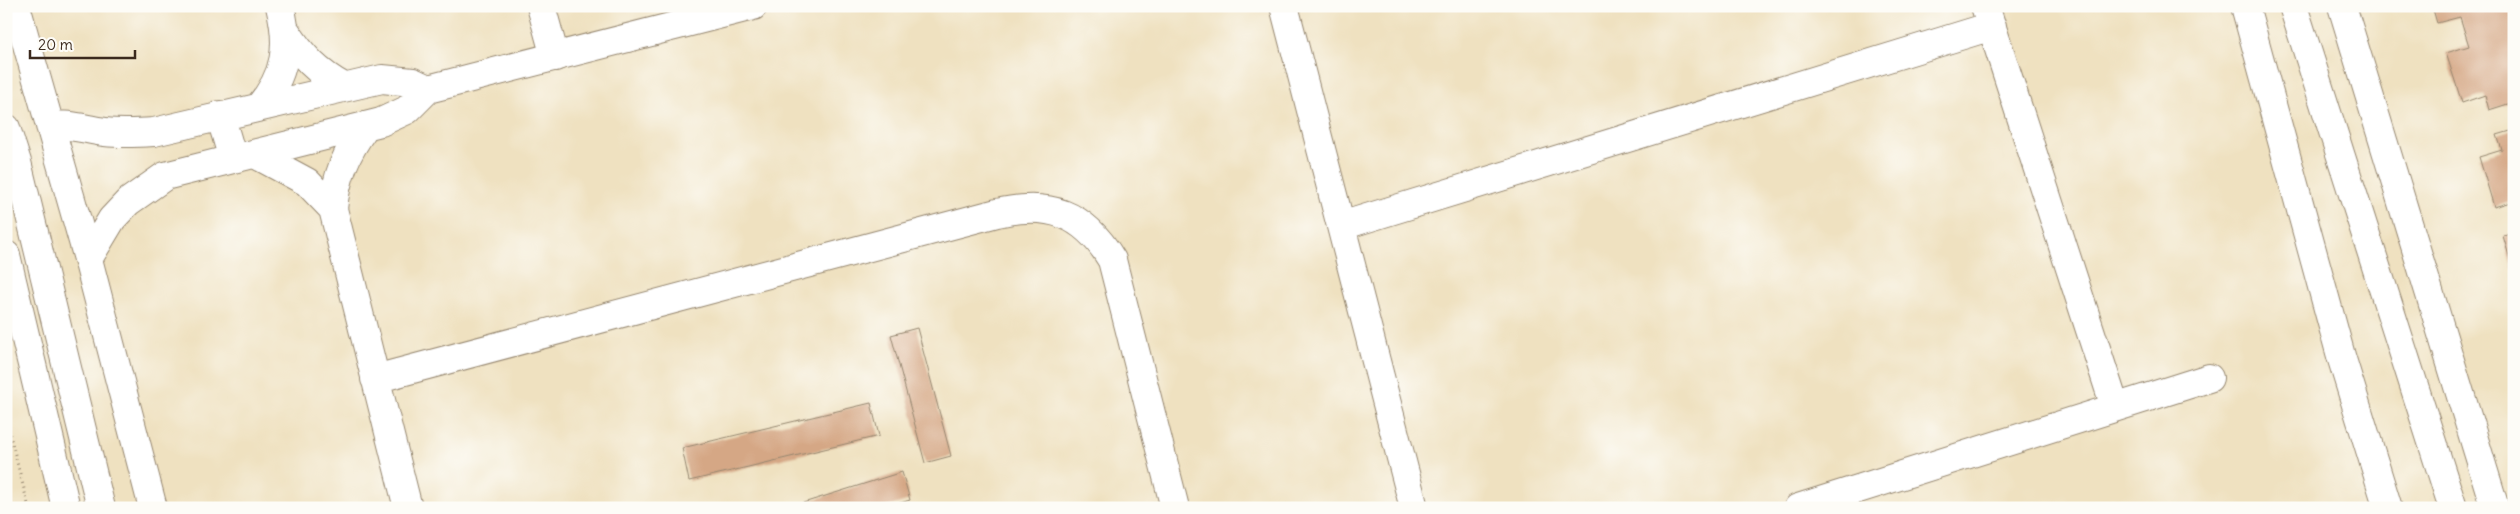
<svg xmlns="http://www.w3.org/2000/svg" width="2520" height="514" font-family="Delius,sans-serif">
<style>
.building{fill:#d5a785}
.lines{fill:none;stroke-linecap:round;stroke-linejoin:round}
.minor-casing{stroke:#95866f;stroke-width:30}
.path{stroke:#95866f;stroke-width:3;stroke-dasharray:1 4;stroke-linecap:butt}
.minor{stroke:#fff;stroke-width:28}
</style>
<rect width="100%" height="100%" fill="#fdfcf7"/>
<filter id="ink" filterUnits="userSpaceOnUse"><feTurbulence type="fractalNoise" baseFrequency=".02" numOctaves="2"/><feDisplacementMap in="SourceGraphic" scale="10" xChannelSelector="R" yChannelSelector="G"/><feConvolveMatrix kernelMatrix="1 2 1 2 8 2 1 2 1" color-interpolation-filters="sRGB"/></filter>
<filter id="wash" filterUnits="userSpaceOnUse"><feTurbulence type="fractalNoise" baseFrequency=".0096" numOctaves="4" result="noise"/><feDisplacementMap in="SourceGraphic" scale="20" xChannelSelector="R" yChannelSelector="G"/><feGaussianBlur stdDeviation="1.12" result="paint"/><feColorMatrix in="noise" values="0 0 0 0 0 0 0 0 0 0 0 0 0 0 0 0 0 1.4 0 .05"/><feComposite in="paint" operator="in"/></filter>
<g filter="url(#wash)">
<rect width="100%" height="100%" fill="#efe1c0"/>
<g id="blocks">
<path class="building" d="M 2432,6 L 2514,6 L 2514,102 L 2489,110 L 2485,95 L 2462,103 L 2446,53 L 2469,46 L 2460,17 L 2437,23 Z
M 2514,130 L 2514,201 L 2494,207 L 2479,157 L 2502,150 L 2497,135 Z
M 2514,233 L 2514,269 L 2513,269 L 2503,236 Z
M 917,328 L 951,456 L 925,463 L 891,335 Z
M 871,403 L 879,436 L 689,481 L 682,448 Z
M 902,472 L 910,500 L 884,508 L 801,508 L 800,504 Z"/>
</g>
</g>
<g filter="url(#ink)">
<use href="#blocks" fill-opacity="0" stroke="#95866f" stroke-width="1"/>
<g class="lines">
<g class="minor-casing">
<path id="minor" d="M 16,6 L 88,259 L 153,508
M 541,6 L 555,57
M 1284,6 L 1414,508
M 1985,6 L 2115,407
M 2245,6 L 2341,356 L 2388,508
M 2293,6 L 2453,508
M 2342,6 L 2495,508
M 286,31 C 302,56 318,73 344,87
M 259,107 C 286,75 290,46 280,6
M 220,115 L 233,159
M 50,126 C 70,123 86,130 105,132 C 122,134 138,133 154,132 L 382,79 L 413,82 L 428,89
M 365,127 C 346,153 336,177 333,209 L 408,508
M 6,128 L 17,162 L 101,508
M 255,154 L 307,182 L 333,209
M 1341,226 L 1992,26
M 6,255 L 66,508
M 88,259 L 112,219 L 128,202 L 165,176 L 381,122 L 407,110 L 428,89 L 753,6
M 375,379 L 997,213 C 1049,201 1084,213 1112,260 L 1175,508
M 1798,508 L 2209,378"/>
</g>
<path class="path" d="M 6,420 L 29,508"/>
<use href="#minor" class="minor"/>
</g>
</g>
<rect width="2520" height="514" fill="none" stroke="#fdfcf7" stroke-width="25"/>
<path d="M30 50v8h105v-8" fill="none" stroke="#3b2a1e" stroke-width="2.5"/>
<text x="38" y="50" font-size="15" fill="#3b2a1e" stroke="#fdfcf7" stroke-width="4" paint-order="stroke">20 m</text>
</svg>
